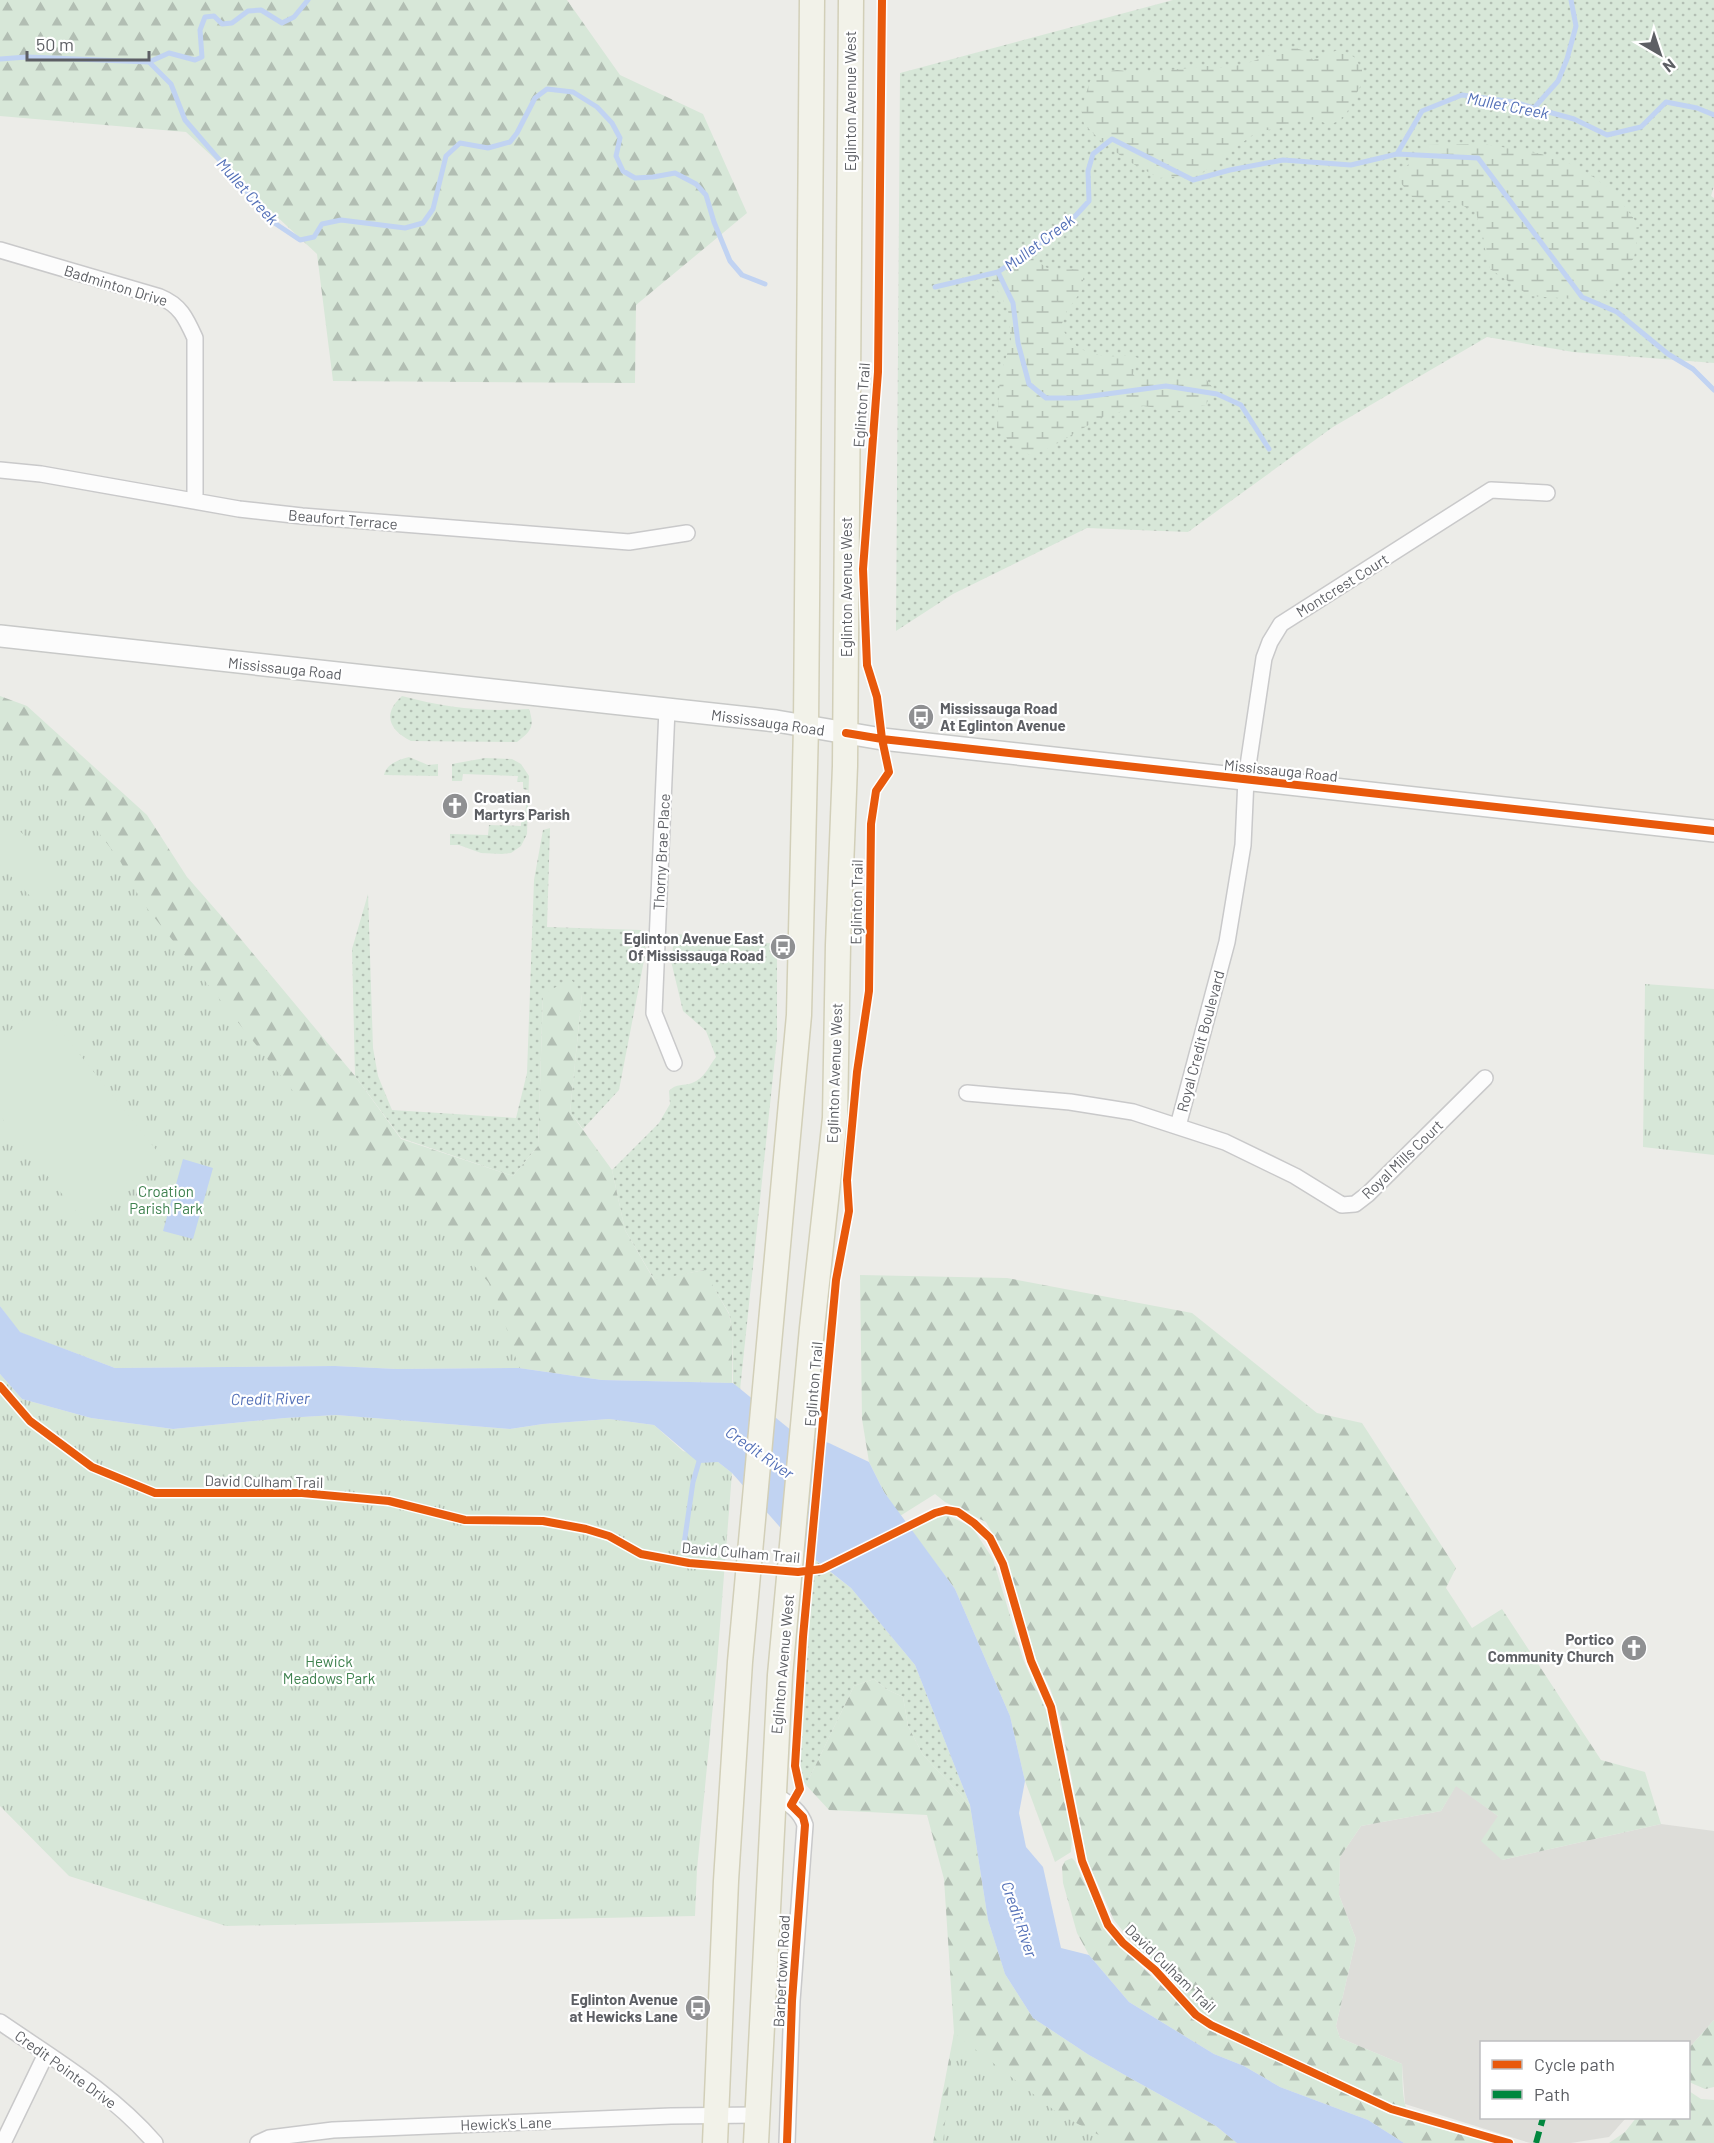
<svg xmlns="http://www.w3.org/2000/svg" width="1714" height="2143" font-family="Barlow,sans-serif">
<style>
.industrial{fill:#ddddd9}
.grass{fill:url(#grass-dots)}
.forest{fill:url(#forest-firs)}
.wetland{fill:url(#wetland-marsh)}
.park{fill:url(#park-tufts)}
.garden{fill:#d7e7d8}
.water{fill:#c1d3f2}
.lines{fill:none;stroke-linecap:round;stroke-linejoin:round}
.stream{stroke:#c1d3f2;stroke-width:5}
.street-casing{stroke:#c9c9ca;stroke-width:18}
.secondary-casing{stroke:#c8c9c8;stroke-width:24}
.primary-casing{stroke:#d2cfb8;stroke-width:27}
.street{stroke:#fcfcfc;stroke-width:15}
.secondary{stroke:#fcfcfc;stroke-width:21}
.primary{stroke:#f2f2e9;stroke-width:24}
.quiet{stroke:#00873e;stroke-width:6;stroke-dasharray:12 6;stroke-linecap:butt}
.cycleway-casing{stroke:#fff;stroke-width:11}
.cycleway{stroke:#e8590c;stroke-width:8}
.labels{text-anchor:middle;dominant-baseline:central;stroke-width:4.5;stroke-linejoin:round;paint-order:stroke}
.street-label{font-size:15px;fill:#5d5f64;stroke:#fff}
.poi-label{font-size:15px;font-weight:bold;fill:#5d5f64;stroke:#fff;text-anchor:end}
.park-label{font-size:15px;fill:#3f824f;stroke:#fff}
.water-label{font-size:16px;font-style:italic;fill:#526fb7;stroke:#fff}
</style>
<defs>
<pattern id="grass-dots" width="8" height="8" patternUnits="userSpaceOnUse" patternTransform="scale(1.5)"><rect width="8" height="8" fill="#d7e7d8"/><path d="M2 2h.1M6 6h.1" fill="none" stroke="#b2beb3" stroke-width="1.8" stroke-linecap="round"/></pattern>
<pattern id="forest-firs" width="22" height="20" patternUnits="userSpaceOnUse" patternTransform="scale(1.5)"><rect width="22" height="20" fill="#d7e7d8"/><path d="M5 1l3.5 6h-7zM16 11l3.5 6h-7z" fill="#b2beb3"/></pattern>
<pattern id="wetland-marsh" width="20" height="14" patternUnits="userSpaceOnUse" patternTransform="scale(1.5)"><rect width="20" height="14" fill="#d7e7d8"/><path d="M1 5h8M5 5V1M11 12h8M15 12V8" fill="none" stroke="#b2beb3"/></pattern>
<pattern id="park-tufts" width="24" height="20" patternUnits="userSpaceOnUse" patternTransform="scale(1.5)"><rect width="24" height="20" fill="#d7e7d8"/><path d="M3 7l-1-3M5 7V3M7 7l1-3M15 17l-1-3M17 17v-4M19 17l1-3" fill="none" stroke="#b2beb3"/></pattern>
</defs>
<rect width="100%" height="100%" fill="#ecece8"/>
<path class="industrial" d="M 1456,1785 L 1498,1816 L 1502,1860 L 1661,1824 L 1714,1831 L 1714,2020 L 1689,2048 L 1688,2042 L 1482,2042 L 1482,2118 L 1626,2118 L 1609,2137 L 1571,2143 L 1530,2143 L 1405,2104 L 1402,2064 L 1340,2038 L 1336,2026 L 1356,1939 L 1339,1895 L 1340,1857 L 1361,1826 L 1441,1811 Z"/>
<path class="grass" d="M 1173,0 L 1714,0 L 1714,186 L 1711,196 L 1714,198 L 1714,363 L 1573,352 L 1487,337 L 1333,427 L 1188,532 L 1087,528 L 953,594 L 896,631 L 900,73 Z
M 402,696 C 447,708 482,712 529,709 C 535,727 531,731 517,742 L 411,741 C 389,730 382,714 402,696 Z
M 409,757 L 428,765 L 438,764 L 438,776 L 384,775 C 387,763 399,760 409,757 Z
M 485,758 L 512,759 L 521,764 L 529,776 L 527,834 L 521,846 L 511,853 L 502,854 L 481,853 L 459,845 L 450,845 L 450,834 L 488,835 L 489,825 L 521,826 L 521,814 L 525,814 L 528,790 L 523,789 L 523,782 L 517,782 L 518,776 L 463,774 L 462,781 L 452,781 L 452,764 Z
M 550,828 L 547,927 L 641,930 L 646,950 L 619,1090 L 583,1129 L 570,1112 L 582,994 L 543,994 L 538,1146 L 513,1176 L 401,1138 L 355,1076 L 352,949 L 368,894 L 373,1048 L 378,1076 L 392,1110 L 516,1118 L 527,1073 L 534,880 L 543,830 Z
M 675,934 L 777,944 L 777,1038 L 740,1390 L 733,1383 L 732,1329 L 729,1313 L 703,1270 L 655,1281 L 625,1230 L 612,1170 L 659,1123 L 670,1104 L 669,1091 C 676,1083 684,1086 692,1083 C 704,1079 709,1066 716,1057 L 706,1031 L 683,1011 L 671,961 Z
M 815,1560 L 851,1588 L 915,1665 L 970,1805 L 923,1755 L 908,1726 L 903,1697 L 886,1689 L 874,1679 L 854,1686 L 806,1785 L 800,1777 L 798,1758 Z"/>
<path class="forest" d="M 0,0 L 567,0 L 620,75 L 703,114 L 747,213 L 636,305 L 635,383 L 333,381 L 317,254 L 186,132 L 0,116 Z
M 0,696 L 27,706 L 147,815 L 187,877 L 230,926 L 355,1076 L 401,1139 L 513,1176 L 538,1146 L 543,994 L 571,979 L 582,994 L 570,1112 L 612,1170 L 625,1230 L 654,1280 L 704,1270 L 729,1314 L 732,1329 L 732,1383 L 602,1380 L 519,1368 L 486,1318 L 0,754 Z
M 860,1275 L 1007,1278 L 1192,1313 L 1317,1413 L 1362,1423 L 1456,1568 L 1446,1588 L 1472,1628 L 1502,1609 L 1601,1760 L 1645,1772 L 1661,1824 L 1502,1860 L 1481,1841 L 1498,1816 L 1456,1786 L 1441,1811 L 1361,1826 L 1340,1857 L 1339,1895 L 1356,1939 L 1336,2026 L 1340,2038 L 1402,2064 C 1403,2078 1401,2103 1410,2115 C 1419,2125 1478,2138 1495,2143 L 1404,2143 L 1368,2120 L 1280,2087 L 1244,2066 L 1214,2054 L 1129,2002 L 1089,1955 L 1077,1933 L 1063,1883 L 1062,1867 L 1065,1861 L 1072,1858 L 1075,1861 L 1107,1933 L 1176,2000 L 1211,2028 L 1213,2026 L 1135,1946 L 1114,1920 L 1087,1860 L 1060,1717 L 1050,1688 L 1038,1665 L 1004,1554 L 986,1522 L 945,1502 L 935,1494 L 900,1516 L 884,1492 L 869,1462 L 862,1419 Z
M 945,1514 L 972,1527 L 993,1559 L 1023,1659 L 1048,1715 L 1065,1786 L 1072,1836 L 1071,1852 L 1055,1862 L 1025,1781 L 1010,1716 L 955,1589 L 911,1530 Z
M 874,1679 L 886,1689 L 903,1697 L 908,1726 L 923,1755 L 970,1805 L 988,1920 L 1005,1974 L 1033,2018 L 1089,2055 L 1216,2126 L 1237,2143 L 933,2143 L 954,2033 L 944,1879 L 927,1815 L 829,1810 L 806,1785 L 854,1686 Z
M 1714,2020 L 1714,2087 L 1705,2089 L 1689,2082 L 1689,2048 Z
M 1689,2091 L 1701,2099 L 1714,2100 L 1714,2143 L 1609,2143 L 1625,2132 L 1636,2118 L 1688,2118 Z"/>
<path class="wetland" d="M 1292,47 L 1305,51 L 1313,60 L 1340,49 L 1354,57 L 1362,69 L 1362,83 L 1344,118 L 1330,125 L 1317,120 L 1305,119 L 1277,129 L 1258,131 L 1199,175 L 1159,178 L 1128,161 L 1101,141 L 1084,124 L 1081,110 L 1090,81 L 1103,72 L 1117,70 L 1143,73 L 1207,66 L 1224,68 L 1245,64 Z
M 1482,144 C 1534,152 1573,155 1613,193 C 1623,203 1631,215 1639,226 L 1634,258 L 1606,291 L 1575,299 L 1530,296 L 1490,269 L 1476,212 L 1455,202 L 1412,197 L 1396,177 L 1427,145 Z
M 1012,250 L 1030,250 C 1034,255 1039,263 1044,266 C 1055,274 1071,266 1084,271 L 1082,290 L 1067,311 L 1061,326 C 1071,346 1086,355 1108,356 C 1119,357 1128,354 1138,358 L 1133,374 L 1137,379 L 1189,376 L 1205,378 L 1213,388 L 1206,405 L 1180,411 L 1143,406 L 1104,416 L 1051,447 L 1031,456 L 1010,442 L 997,428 L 1000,376 L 1011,342 L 1008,309 L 992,281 Z"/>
<path class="park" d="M 0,728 L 61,784 L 119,859 L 142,902 L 308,1110 L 418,1199 L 494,1289 L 519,1368 L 397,1369 L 335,1366 L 115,1368 L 19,1332 L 0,1306 Z
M 1645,984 L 1714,989 L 1714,1155 L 1643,1147 Z
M 0,1374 L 22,1399 L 91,1418 L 173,1429 L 285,1418 L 336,1415 L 510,1429 L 543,1424 L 609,1419 L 654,1425 L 683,1451 L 718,1462 L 732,1473 L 717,1664 L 697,1869 L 695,1916 L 226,1926 L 69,1876 L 0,1806 Z
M 954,2033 L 1059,2114 L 1114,2143 L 943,2143 Z"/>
<path class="garden" d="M 11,822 L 62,874 L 34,900 L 0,865 L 0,832 Z
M 41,1006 L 161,1156 L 82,1219 L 0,1116 L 0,1038 Z"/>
<path class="water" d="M 183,1159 L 213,1168 L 193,1239 L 163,1231 Z
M 0,1306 L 20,1332 L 115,1368 L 335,1366 L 397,1369 L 519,1368 L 602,1380 L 733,1383 L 792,1431 L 829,1443 L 869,1462 L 884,1492 L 955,1589 L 1010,1716 L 1025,1781 L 1019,1813 L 1026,1847 L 1043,1867 L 1061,1948 L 1089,1955 L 1129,2002 L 1214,2054 L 1244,2066 L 1280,2087 L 1368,2120 L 1404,2143 L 1237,2143 L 1216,2126 L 1089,2055 L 1033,2018 L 1005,1974 L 988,1920 L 970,1805 L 915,1665 L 851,1588 L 794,1543 L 732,1473 L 718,1462 L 699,1463 L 654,1425 L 609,1419 L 543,1424 L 510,1429 L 336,1415 L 285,1418 L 173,1429 L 91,1418 L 22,1399 L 0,1374 Z"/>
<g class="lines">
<path class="stream" d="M 0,59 L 27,57 L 149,62 L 171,84 L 185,120 L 273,222 L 300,240 L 314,237 L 322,224 L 341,220 L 405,228 L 423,223 L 433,209 L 446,156 L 460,143 L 488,148 L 510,142 L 517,133 L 535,98 L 547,89 L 573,92 L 597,107 L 612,123 L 620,138 L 616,156 L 623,171 L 635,178 L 653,177 L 675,173 L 696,184 L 706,195 L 714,222 L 730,261 L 742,275 L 765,284
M 149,62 L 169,53 L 195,60 L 202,57 L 200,30 L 205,17 L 214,16 L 222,24 L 232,23 L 248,11 L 261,10 L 282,23 L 294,17 L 308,0
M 1534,108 L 1558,81 L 1567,59 L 1576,26 L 1571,0
M 1397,154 L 1478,158 L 1582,297 L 1617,312 L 1668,354 L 1693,369 L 1714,390
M 998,272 L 1013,303 L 1018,343 L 1029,384 L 1046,398 L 1077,398 L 1166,386 L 1217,394 L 1241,405 L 1269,449
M 935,287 L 998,272 L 1067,225 L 1089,201 L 1088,171 L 1093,154 L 1112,139 L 1193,180 L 1230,170 L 1283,160 L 1351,165 L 1397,154 L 1422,111 L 1462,95 L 1514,102 L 1534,108 L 1574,119 L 1607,135 L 1641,127 L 1666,102 L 1697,108 L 1714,115
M 683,1551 L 693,1482 L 700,1458"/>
<g class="street-casing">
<path id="street" d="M 0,250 L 160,297 C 180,305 186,318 195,338 L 195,501
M 0,470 L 41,474 L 239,509 L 302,516 L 629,542 L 687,533
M 667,709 L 654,1013 L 674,1063
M 967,1093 L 1070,1102 L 1133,1112 L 1225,1142 L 1295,1176 L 1342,1205 L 1355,1204 L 1368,1194 L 1485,1078
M 1178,1126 L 1227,942 L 1243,845 L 1246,779 L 1264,658 L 1270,642 L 1281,624 L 1491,490 L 1547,493
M 772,1793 C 786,1802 800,1809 805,1825 L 792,2001 L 787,2143
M 0,2022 C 54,2059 112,2093 155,2143
M 3,2143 L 46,2054
M 258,2143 L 269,2138 L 333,2130 L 671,2116 L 756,2115"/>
</g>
<g class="secondary-casing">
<path id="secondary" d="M 0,636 L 776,721 L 882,739 L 1714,831"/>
</g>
<g class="primary-casing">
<path id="primary" d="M 715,2143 L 726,1881 L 740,1662 L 799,1015 L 806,726 L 812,0
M 756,2143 L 780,1675 L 812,1328 L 835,1118 L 838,945 L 845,766 L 851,0"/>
</g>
<use href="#street" class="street"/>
<use href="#secondary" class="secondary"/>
<use href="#primary" class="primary"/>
<path class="quiet" d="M 1536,2143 L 1543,2118"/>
<g class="cycleway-casing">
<path id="cycleway" d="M 846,733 L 882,739 L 1714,831
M 0,1386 L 30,1421 L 92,1467 L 155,1493 L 302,1493 L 389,1501 L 465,1520 L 543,1521 L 586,1529 L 609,1536 L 641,1554 L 689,1563 L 798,1572 L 822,1569 L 935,1513 L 946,1510 L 958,1512 L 974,1523 L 990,1538 L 1003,1564 L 1031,1661 L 1051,1707 L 1082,1861 L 1108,1925 L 1123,1943 L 1155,1970 L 1196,2015 L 1211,2025 L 1391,2109 L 1509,2143
M 787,2143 L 792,2001 L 805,1825 L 803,1817 L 791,1805 L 800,1789 L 795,1766 L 803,1637 L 836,1280 L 849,1211 L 847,1180 L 857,1072 L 869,991 L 871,824 L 876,791 L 889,772 L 882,739 L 877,697 L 867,665 L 863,569 L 878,372 L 882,0"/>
</g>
<use href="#cycleway" class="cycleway"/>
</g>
<defs>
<g id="bus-disc" transform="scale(1.35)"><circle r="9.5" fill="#8f9092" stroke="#fff"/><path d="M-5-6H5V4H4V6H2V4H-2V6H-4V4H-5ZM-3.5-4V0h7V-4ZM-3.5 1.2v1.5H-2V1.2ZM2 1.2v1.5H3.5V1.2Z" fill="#fff"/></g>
<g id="church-disc" transform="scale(1.35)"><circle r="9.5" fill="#8f9092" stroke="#fff"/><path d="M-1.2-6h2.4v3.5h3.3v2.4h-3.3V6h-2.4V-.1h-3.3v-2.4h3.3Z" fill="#fff"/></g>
</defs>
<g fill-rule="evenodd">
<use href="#bus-disc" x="921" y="717"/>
<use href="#church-disc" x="455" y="806"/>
<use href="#bus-disc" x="783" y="947"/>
<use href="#church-disc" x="1634" y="1648"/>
<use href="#bus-disc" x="698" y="2008"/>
</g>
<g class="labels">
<g class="street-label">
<text transform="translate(850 101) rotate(-90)">Eglinton Avenue West</text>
<text transform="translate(116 285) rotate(17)">Badminton Drive</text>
<text transform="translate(861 405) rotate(-86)">Eglinton Trail</text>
<text transform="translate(343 519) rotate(5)">Beaufort Terrace</text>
<text transform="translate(1342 585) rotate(-32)">Montcrest Court</text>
<text transform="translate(846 587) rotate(-90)">Eglinton Avenue West</text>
<text transform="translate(285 668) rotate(6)">Mississauga Road</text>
<text transform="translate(768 722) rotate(8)">Mississauga Road</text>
<text transform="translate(1281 770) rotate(6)">Mississauga Road</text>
<text transform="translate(661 852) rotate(-87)">Thorny Brae Place</text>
<text transform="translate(856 902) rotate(-89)">Eglinton Trail</text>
<text transform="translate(1200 1041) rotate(-75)">Royal Credit Boulevard</text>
<text transform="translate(834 1073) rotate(-88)">Eglinton Avenue West</text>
<text transform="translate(1402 1159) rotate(-44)">Royal Mills Court</text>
<text transform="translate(813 1384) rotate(-85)">Eglinton Trail</text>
<text transform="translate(264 1481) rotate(1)">David Culham Trail</text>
<text transform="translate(741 1552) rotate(5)">David Culham Trail</text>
<text transform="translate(782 1664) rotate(-85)">Eglinton Avenue West</text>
<text transform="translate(1171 1968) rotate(44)">David Culham Trail</text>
<text transform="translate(781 1971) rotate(-87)">Barbertown Road</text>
<text transform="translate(66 2069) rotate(36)">Credit Pointe Drive</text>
<text transform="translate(506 2123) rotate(-2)">Hewick's Lane</text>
</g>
<g class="poi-label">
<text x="940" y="708" text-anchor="start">Mississauga Road<tspan x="940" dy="17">At Eglinton Avenue</tspan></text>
<text x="474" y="797" text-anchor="start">Croatian<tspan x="474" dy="17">Martyrs Parish</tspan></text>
<text x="764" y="938">Eglinton Avenue East<tspan x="764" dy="17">Of Mississauga Road</tspan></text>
<text x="1614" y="1639">Portico<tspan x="1614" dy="17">Community Church</tspan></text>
<text x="678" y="1999">Eglinton Avenue<tspan x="678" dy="17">at Hewicks Lane</tspan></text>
</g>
<g class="park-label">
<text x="166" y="1191">Croation<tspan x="166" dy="17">Parish Park</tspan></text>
<text x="329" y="1661">Hewick<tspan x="329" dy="17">Meadows Park</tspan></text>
</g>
<g class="water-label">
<text transform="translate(1508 105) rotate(11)">Mullet Creek</text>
<text transform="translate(248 191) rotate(48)">Mullet Creek</text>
<text transform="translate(1039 242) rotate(-37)">Mullet Creek</text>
<text transform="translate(270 1398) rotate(-1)">Credit River</text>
<text transform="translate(760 1452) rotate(35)">Credit River</text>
<text transform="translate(1020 1919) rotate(71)">Credit River</text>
</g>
</g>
<rect x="1480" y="2041" width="210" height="78" fill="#ffffff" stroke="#bebfc1" stroke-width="1.5"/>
<rect x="1492" y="2060" width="30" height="9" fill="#e8590c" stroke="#bebfc1" stroke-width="1.5"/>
<text x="1534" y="2071" font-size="18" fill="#5d5f64">Cycle path</text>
<rect x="1492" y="2090" width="30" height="9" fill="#00873e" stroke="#bebfc1" stroke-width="1.5"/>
<text x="1534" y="2101" font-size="18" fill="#5d5f64">Path</text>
<g transform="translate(1660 54) rotate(141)" stroke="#ffffff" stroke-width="4.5" paint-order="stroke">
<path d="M0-4.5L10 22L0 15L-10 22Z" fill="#5d5f64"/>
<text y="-9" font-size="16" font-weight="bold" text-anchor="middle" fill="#5d5f64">N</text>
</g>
<path d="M27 51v9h122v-9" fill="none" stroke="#5d5f64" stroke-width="3"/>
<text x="36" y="51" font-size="18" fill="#5d5f64" stroke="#ffffff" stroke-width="4.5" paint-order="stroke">50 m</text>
</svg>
